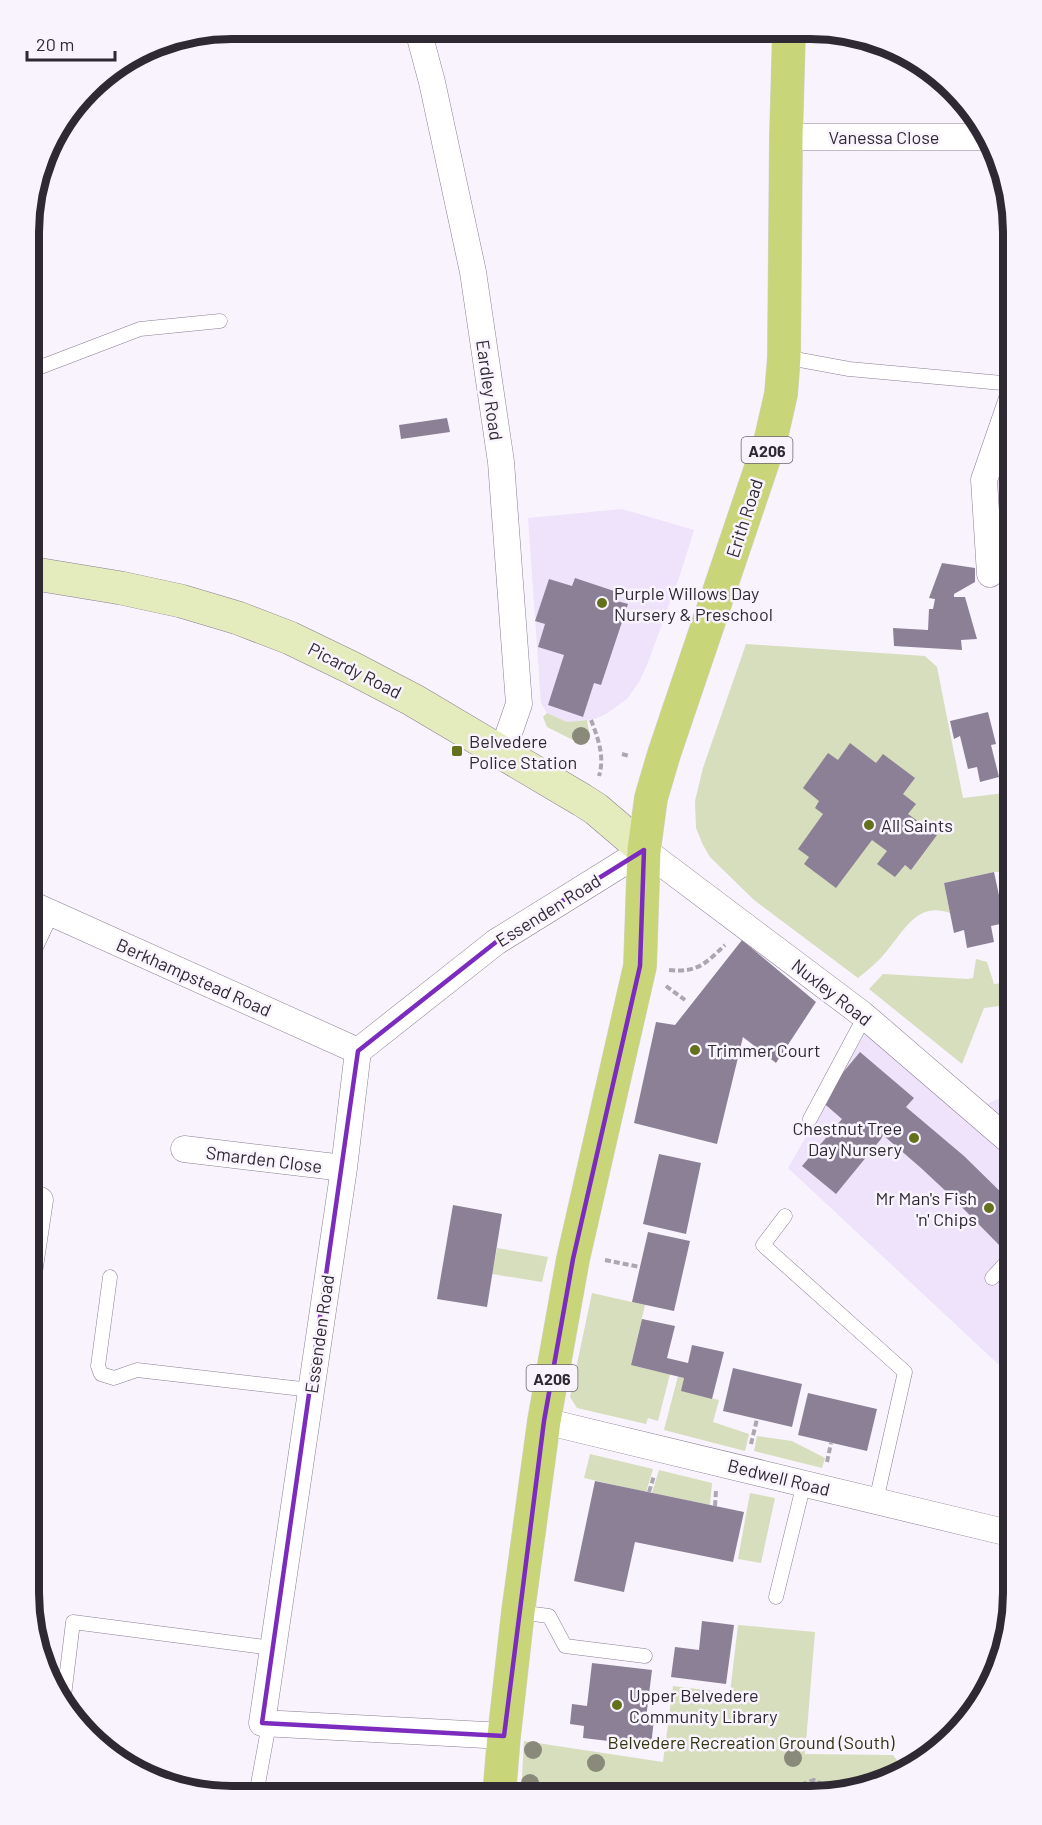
<svg xmlns="http://www.w3.org/2000/svg" width="1042" height="1825" font-family="Barlow,sans-serif">
<style>
.built{fill:#efe2fb}
.green{fill:#d6debd}
.building{fill:#8c8096}
.lines{fill:none;stroke-linecap:round;stroke-linejoin:round}
.service-casing{stroke:#8a7e94;stroke-width:15}
.minor-casing{stroke:#8a7e94;stroke-width:27}
.secondary-casing{stroke:#8a7e94;stroke-width:34}
.primary-casing{stroke:#d5d4d6;stroke-width:34}
.path{stroke:#aba6b0;stroke-width:4;stroke-dasharray:6 3;stroke-linecap:butt}
.service{stroke:#fff;stroke-width:14}
.minor{stroke:#fff;stroke-width:26}
.secondary{stroke:#e4ebbc;stroke-width:33}
.primary{stroke:#c8d679;stroke-width:33}
.tree{fill:#898a7a}
.marked{fill:none;stroke:#7b2cbf;stroke-width:4.5;stroke-linejoin:round}
.poi-dot{fill:#63711d;stroke:#f8f3fd;stroke-width:2}
.labels{text-anchor:middle;dominant-baseline:central;stroke-width:5;stroke-linejoin:round;paint-order:stroke}
.shield{fill:#f8f3fd;stroke:#6b666f;stroke-width:1.5}
.shield-label{font-size:16px;font-weight:bold;fill:#2e2932}
.street-label{font-size:18px;fill:#2e2932;stroke:#f8f3fd}
.poi-label{font-size:18px;fill:#2e2932;stroke:#f8f3fd;text-anchor:start}
.park-label{font-size:18px;fill:#2e350e;stroke:#f8f3fd}
.rim{fill:none;stroke:#2e2932;stroke-width:8}
</style>
<rect width="100%" height="100%" fill="#f8f3fd"/>
<path class="built" d="M 1013,438 L 1013,574 L 1002,577 L 992,475 Z
M 622,509 L 694,530 L 680,575 L 647,665 L 639,682 L 627,699 L 606,714 L 595,719 L 567,722 L 547,713 L 541,703 L 528,518 Z
M 867,1030 L 961,1116 L 1013,1092 L 1013,1378 L 788,1168 Z"/>
<path class="green" d="M 746,644 L 925,656 L 937,667 L 963,798 L 1013,792 L 1013,897 L 1008,872 L 994,872 L 944,883 L 950,913 C 917,901 904,931 886,952 C 878,962 868,970 858,978 L 754,900 L 710,857 L 703,845 L 696,828 L 695,801 L 703,768 Z
M 547,713 L 567,722 L 587,720 L 589,731 L 581,744 L 547,727 L 543,717 Z
M 976,959 L 987,962 L 994,984 L 1013,982 L 1013,1001 L 1007,1005 L 984,1008 L 962,1064 L 869,989 L 883,974 L 968,979 L 973,978 Z
M 497,1248 L 548,1257 L 542,1282 L 492,1274 Z
M 592,1293 L 645,1305 L 631,1365 L 670,1374 L 658,1421 L 648,1418 L 646,1424 L 577,1408 L 570,1397 Z
M 678,1376 L 684,1378 L 682,1391 L 719,1400 L 713,1422 L 749,1434 L 745,1451 L 664,1430 Z
M 757,1436 L 792,1441 L 825,1458 L 822,1468 L 754,1451 Z
M 590,1454 L 653,1469 L 646,1492 L 584,1478 Z
M 659,1470 L 712,1483 L 710,1505 L 652,1493 Z
M 750,1493 L 775,1498 L 761,1563 L 738,1559 Z
M 738,1625 L 815,1632 L 805,1754 L 893,1755 L 905,1771 L 876,1786 L 810,1796 L 521,1796 L 524,1741 L 663,1762 L 673,1686 L 730,1693 Z"/>
<path class="building" d="M 447,418 L 450,432 L 401,439 L 399,425 Z
M 942,563 L 975,568 L 975,582 L 954,594 L 954,597 L 965,597 L 977,639 L 961,640 L 962,650 L 894,646 L 893,628 L 928,630 L 929,609 L 933,609 L 935,599 L 929,598 Z
M 575,578 L 620,593 L 617,601 L 628,604 L 601,685 L 594,683 L 583,717 L 548,705 L 564,655 L 538,647 L 545,624 L 535,621 L 549,579 L 572,586 Z
M 988,712 L 996,744 L 991,745 L 999,777 L 980,782 L 977,767 L 968,769 L 960,736 L 954,739 L 950,721 Z
M 850,743 L 876,763 L 883,754 L 915,778 L 903,794 L 916,804 L 908,814 L 937,835 L 911,870 L 905,865 L 895,877 L 877,864 L 887,851 L 872,840 L 836,888 L 804,864 L 809,857 L 798,849 L 823,814 L 815,808 L 819,801 L 803,788 L 828,753 L 838,760 Z
M 994,872 L 1005,923 L 991,926 L 994,942 L 967,948 L 964,930 L 954,933 L 944,883 Z
M 742,940 L 816,1002 L 776,1063 L 743,1037 L 717,1144 L 634,1123 L 656,1022 L 675,1025 Z
M 1013,1028 L 1013,1058 L 1000,1035 Z
M 860,1052 L 914,1098 L 906,1107 L 964,1156 L 1013,1204 L 1013,1236 L 1001,1247 L 951,1196 L 921,1168 L 883,1135 L 881,1139 L 836,1194 L 802,1166 L 842,1119 L 820,1100 Z
M 659,1154 L 701,1163 L 686,1234 L 643,1224 Z
M 453,1205 L 502,1214 L 487,1307 L 437,1299 Z
M 648,1232 L 690,1241 L 674,1311 L 632,1302 Z
M 642,1319 L 675,1326 L 667,1358 L 688,1363 L 692,1345 L 724,1352 L 712,1399 L 681,1391 L 684,1378 L 631,1365 Z
M 733,1368 L 802,1384 L 792,1427 L 723,1411 Z
M 808,1393 L 877,1409 L 867,1451 L 798,1435 Z
M 595,1481 L 744,1512 L 733,1562 L 635,1542 L 624,1592 L 574,1581 Z
M 702,1621 L 734,1625 L 726,1684 L 671,1677 L 675,1647 L 699,1650 Z
M 592,1663 L 652,1670 L 646,1718 L 654,1719 L 651,1746 L 583,1738 L 584,1726 L 570,1724 L 572,1704 L 587,1706 Z"/>
<g class="lines">
<g class="service-casing">
<path id="service" d="M 784,357 L 849,369 L 1013,384
M 30,371 L 140,329 L 220,321
M 29,962 L 52,913
M 810,1119 L 865,1016
M 785,1216 L 763,1245 L 905,1372 L 876,1501
M 110,1277 L 98,1366 L 101,1374 L 114,1378 L 137,1370 L 311,1390
M 992,1278 L 1013,1255
M 776,1597 L 804,1483
M 518,1612 L 549,1616 L 565,1646 L 645,1656
M 64,1696 L 73,1622 L 272,1648
M 256,1795 L 269,1724"/>
</g>
<g class="minor-casing">
<path id="minor" d="M 418,30 L 432,82 L 473,272 L 501,462 L 519,704 L 502,753
M 786,137 L 983,137
M 990,574 L 984,480 L 1013,396
M 29,903 L 358,1051
M 184,1149 L 344,1168
M 29,1273 L 40,1200
M 544,1421 L 1013,1534
M 504,1736 L 262,1723 L 344,1168 L 358,1051 L 496,942 L 644,850 L 862,1014 L 1013,1144"/>
</g>
<g class="secondary-casing">
<path id="secondary" d="M 30,573 L 121,588 L 181,601 L 238,618 L 290,638 L 352,668 L 413,700 L 582,800 L 596,809 L 644,850"/>
</g>
<g class="primary-casing">
<path id="primary" d="M 499,1796 L 504,1736 L 518,1612 L 544,1421 L 573,1259 L 640,966 L 644,850 L 651,798 L 664,754 L 771,438 L 781,394 L 784,357 L 786,137 L 789,32"/>
</g>
<path class="path" d="M 591,720 C 598,738 605,757 599,776
M 622,754 L 629,756
M 669,970 C 697,973 705,964 725,945
M 666,986 L 685,1000
M 605,1260 L 640,1267
M 751,1444 L 757,1419
M 827,1462 L 831,1443
M 649,1492 L 654,1476
M 715,1506 L 716,1491
M 777,1796 L 783,1791 L 814,1780 L 838,1792"/>
<use href="#service" class="service"/>
<use href="#minor" class="minor"/>
<use href="#secondary" class="secondary"/>
<use href="#primary" class="primary"/>
</g>
<g class="tree">
<circle cx="581" cy="736" r="9"/>
<circle cx="533" cy="1750" r="9"/>
<circle cx="793" cy="1758" r="9"/>
<circle cx="596" cy="1763" r="9"/>
<circle cx="530" cy="1783" r="9"/>
</g>
<path class="marked" d="M 644,850 L 640,966 L 573,1259 L 544,1421 L 504,1736 L 262,1723 L 358,1051 L 496,942 Z"/>
<g class="poi-dot">
<circle cx="602" cy="603" r="6"/>
<rect x="451" y="745" width="12" height="12" rx="3"/>
<circle cx="869" cy="825" r="6"/>
<circle cx="695" cy="1050" r="6"/>
<circle cx="914" cy="1138" r="6"/>
<circle cx="989" cy="1208" r="6"/>
<circle cx="617" cy="1705" r="6"/>
</g>
<g class="labels">
<g class="shield">
<rect x="741.5" y="437" width="51" height="26" rx="4.5"/>
<rect x="526.5" y="1365" width="51" height="26" rx="4.5"/>
</g>
<g class="shield-label">
<text x="767" y="450">A206</text>
<text x="552" y="1378">A206</text>
</g>
<g class="street-label">
<text x="884" y="137">Vanessa Close</text>
<text transform="translate(490 390) rotate(82)">Eardley Road</text>
<text transform="translate(744 518) rotate(-72)">Erith Road</text>
<text transform="translate(355 670) rotate(27)">Picardy Road</text>
<text transform="translate(548 910) rotate(-32)">Essenden Road</text>
<text transform="translate(194 977) rotate(24)">Berkhampstead Road</text>
<text transform="translate(832 992) rotate(38)">Nuxley Road</text>
<text transform="translate(264 1159) rotate(7)">Smarden Close</text>
<text transform="translate(319 1334) rotate(-82)">Essenden Road</text>
<text transform="translate(779 1477) rotate(14)">Bedwell Road</text>
</g>
<g class="poi-label">
<text x="614" y="593">Purple Willows Day<tspan x="614" dy="21">Nursery &amp; Preschool</tspan></text>
<text x="469" y="741">Belvedere<tspan x="469" dy="21">Police Station</tspan></text>
<text x="881" y="825">All Saints</text>
<text x="707" y="1050">Trimmer Court</text>
<text x="902" y="1128" text-anchor="end">Chestnut Tree<tspan x="902" dy="21">Day Nursery</tspan></text>
<text x="977" y="1198" text-anchor="end">Mr Man's Fish<tspan x="977" dy="21">'n' Chips</tspan></text>
<text x="629" y="1695">Upper Belvedere<tspan x="629" dy="21">Community Library</tspan></text>
</g>
<g class="park-label">
<text x="751" y="1742">Belvedere Recreation Ground (South)</text>
</g>
</g>
<path d="M0 0H1042V1825H0ZM232 39H810A193 193 0 0 1 1003 232V1593A193 193 0 0 1 810 1786H232A193 193 0 0 1 39 1593V232A193 193 0 0 1 232 39Z" fill="#f8f3fd" fill-rule="evenodd"/>
<path class="rim" d="M232 39H810A193 193 0 0 1 1003 232V1593A193 193 0 0 1 810 1786H232A193 193 0 0 1 39 1593V232A193 193 0 0 1 232 39Z"/>
<path d="M27 51v9h88v-9" fill="none" stroke="#2e2932" stroke-width="3"/>
<text x="36" y="51" font-size="18" fill="#2e2932" stroke="#f8f3fd" stroke-width="4.5" paint-order="stroke">20 m</text>
</svg>
